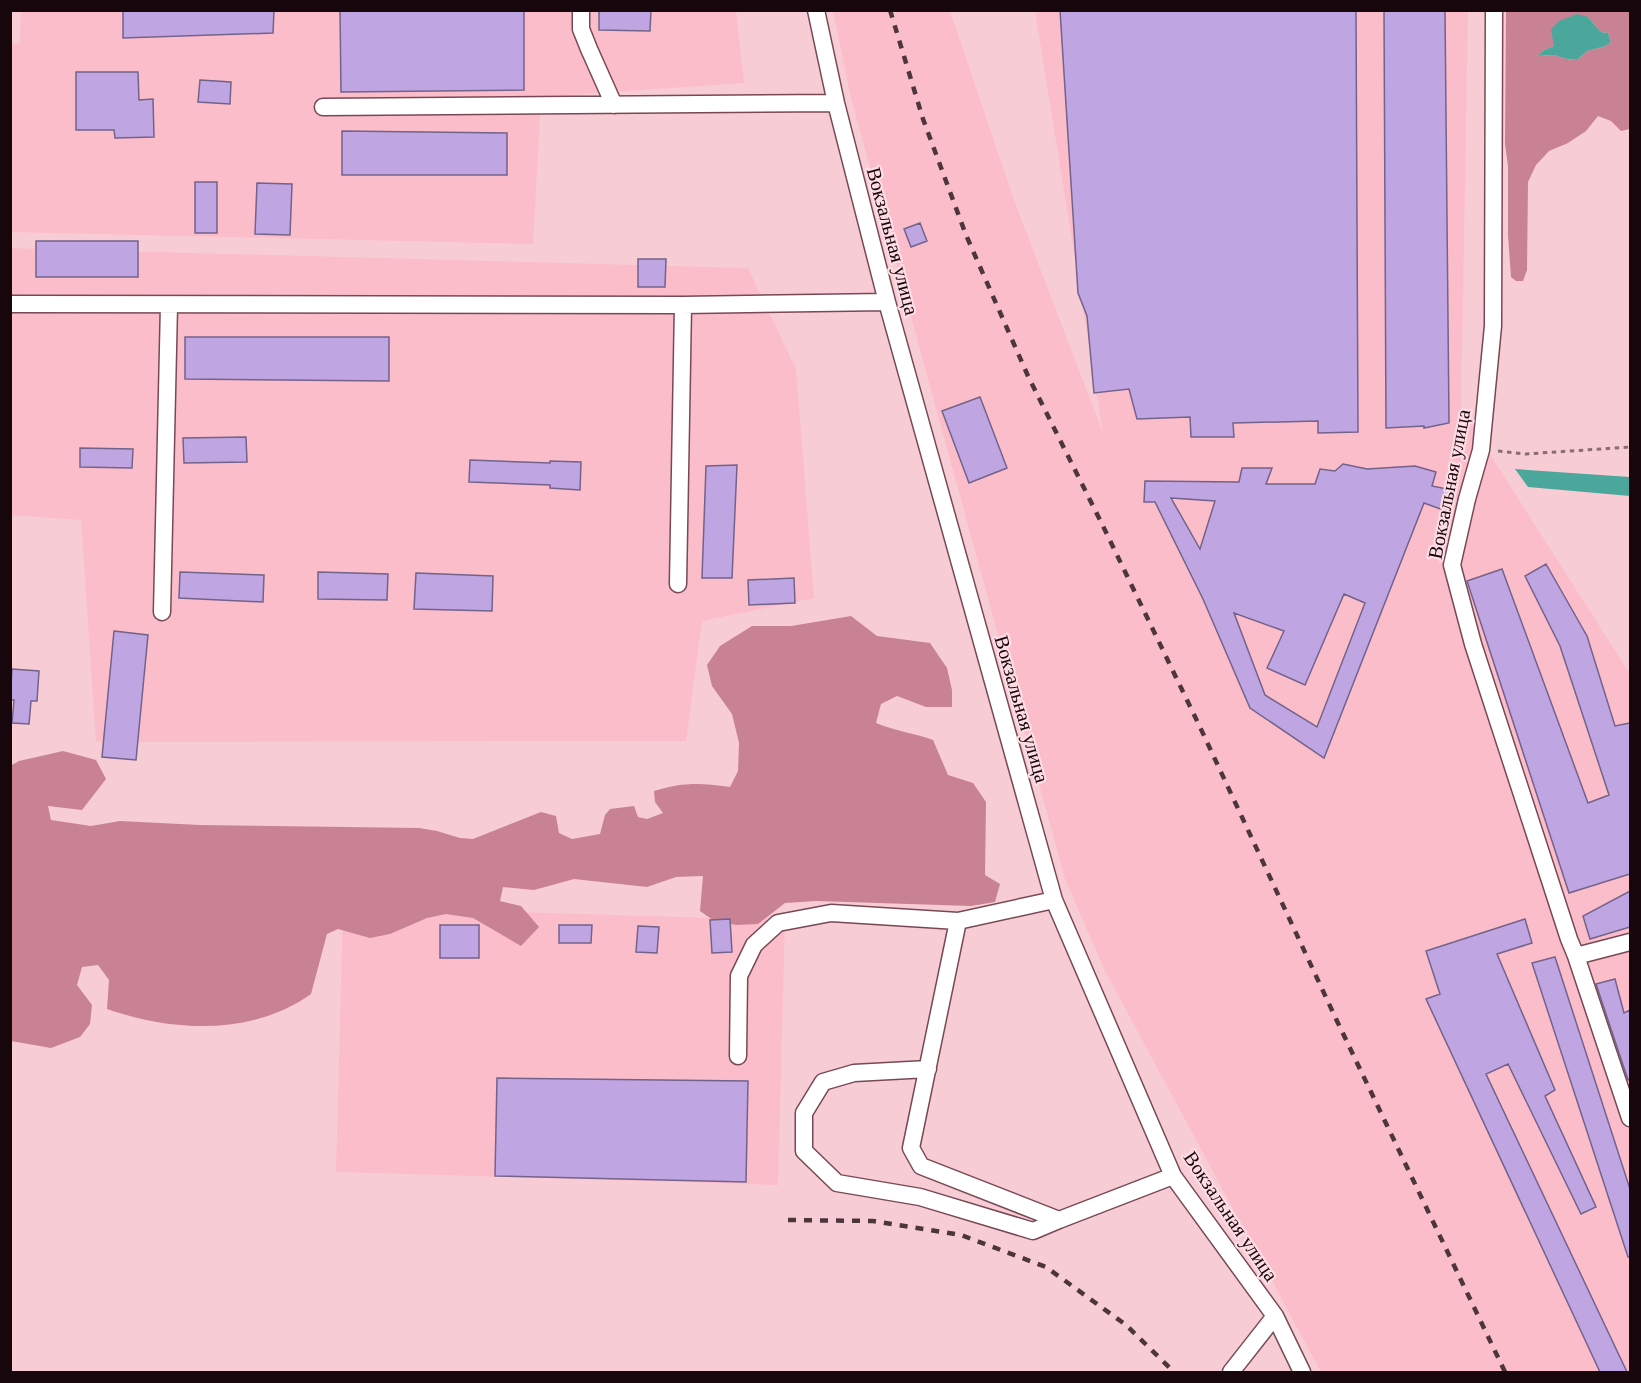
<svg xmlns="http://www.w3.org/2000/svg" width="1641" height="1383" font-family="'Times New Roman',serif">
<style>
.built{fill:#fcbdcb}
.forest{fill:#c88293;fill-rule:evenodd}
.water{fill:#4ba79b}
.building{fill:#bfa6e2;stroke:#73628a;stroke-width:1.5;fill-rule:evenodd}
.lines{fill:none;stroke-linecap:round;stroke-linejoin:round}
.minor-casing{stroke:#774954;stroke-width:19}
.path{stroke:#8b6c73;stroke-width:3;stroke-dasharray:4.5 4.5;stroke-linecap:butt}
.minor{stroke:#fff;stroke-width:16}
.rail{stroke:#4c353b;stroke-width:4.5;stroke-dasharray:8 8;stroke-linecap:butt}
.labels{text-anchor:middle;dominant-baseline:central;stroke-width:4.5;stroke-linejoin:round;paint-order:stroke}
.street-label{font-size:20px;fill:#17060b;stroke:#fedce3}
</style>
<rect width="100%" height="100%" fill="#f8ccd5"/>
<path class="built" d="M 21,11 L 736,11 L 744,83 L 541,97 L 533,244 L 11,232 L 10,44 L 20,43 Z
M 833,11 L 950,11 L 1014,200 L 1103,433 L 1035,11 L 1468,11 L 1461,409 L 1630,674 L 1630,1372 L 1321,1372 L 1105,971 L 1065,879 L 851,98 Z
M 10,248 L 748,268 L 796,369 L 814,598 L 702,621 L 686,741 L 96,742 L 81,520 L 11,515 Z
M 343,907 L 785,920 L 778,1185 L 336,1172 Z"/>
<path class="forest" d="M 1506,11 L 1630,11 L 1630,129 L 1621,131 L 1611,121 L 1598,116 L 1586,131 L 1568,143 L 1549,151 L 1536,165 L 1528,182 L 1527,270 L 1523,281 L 1516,281 L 1511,277 L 1508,235 L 1508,166 L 1505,144 ZM 1588,17 L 1601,32 L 1608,33 L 1611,42 L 1606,46 L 1587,51 L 1577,60 L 1567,59 L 1554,55 L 1537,56 L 1544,50 L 1554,46 Z
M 851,616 L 877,636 L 930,643 L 947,668 L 952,690 L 952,707 L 926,707 L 897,696 L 881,704 L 876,723 C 895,731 914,733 933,740 L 948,775 L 973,783 L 986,802 L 985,875 L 1000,884 L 995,902 L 971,906 L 816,901 L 785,903 L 758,924 L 736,925 L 713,920 L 700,911 L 703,876 L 676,877 L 647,887 L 574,879 L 534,890 L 503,887 L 500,901 L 521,906 L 539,927 L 521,946 L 473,918 L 446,914 L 427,918 L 390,934 L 370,938 L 338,929 L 327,934 L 311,994 C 252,1036 173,1032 107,1009 L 109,980 L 98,965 L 82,967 L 77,985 L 92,1005 L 90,1024 L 80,1037 L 51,1048 L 11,1041 L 10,766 L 19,761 L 63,751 L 96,760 L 106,779 L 82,810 L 48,806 L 51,820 L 91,826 L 120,821 L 200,825 L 419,828 L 437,831 L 460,838 L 473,839 L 541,812 L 556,816 L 559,833 L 572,839 L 600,834 L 605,815 L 610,809 L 634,806 L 638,817 L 647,819 L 663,813 L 655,802 L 654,791 C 685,782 699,783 730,787 L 738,771 L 739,743 L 732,714 L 712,686 L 707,665 L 720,646 L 752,626 L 791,626 Z"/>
<path class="water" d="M 1577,14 L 1588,17 L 1601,32 L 1608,33 L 1611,42 L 1606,46 L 1587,51 L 1577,60 L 1567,59 L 1554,55 L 1537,56 L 1544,50 L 1554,46 L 1551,30 L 1559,21 Z
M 1515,469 L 1630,477 L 1630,496 L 1528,487 Z"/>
<path class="building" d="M 123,10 L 274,10 L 273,33 L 123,38 Z
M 340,10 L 524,10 L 524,90 L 341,92 Z
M 599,10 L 651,10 L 650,31 L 599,30 Z
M 1060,10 L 1356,10 L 1358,432 L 1318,433 L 1318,421 L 1233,423 L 1234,437 L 1191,437 L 1190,417 L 1137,419 L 1129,389 L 1094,393 L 1087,316 L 1078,293 Z
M 1384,10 L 1445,10 L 1449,423 L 1424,428 L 1424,426 L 1386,428 Z
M 76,72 L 138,72 L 139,100 L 153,99 L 154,137 L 115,138 L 114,130 L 76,130 Z
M 200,80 L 231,82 L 230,104 L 198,102 Z
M 342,131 L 507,133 L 507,175 L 342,175 Z
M 195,182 L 217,182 L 217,233 L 195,233 Z
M 257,183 L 292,184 L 290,235 L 255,234 Z
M 920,223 L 927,241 L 911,247 L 904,229 Z
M 36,241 L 138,241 L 138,277 L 36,277 Z
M 638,259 L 666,259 L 665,287 L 638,287 Z
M 185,337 L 389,337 L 389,381 L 185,379 Z
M 980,397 L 1007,468 L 969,483 L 942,411 Z
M 246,437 L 247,462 L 184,463 L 183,438 Z
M 80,448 L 133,449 L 132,468 L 80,467 Z
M 470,460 L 550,463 L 550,461 L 581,462 L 580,490 L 550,488 L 550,485 L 469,482 Z
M 1343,464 L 1367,469 L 1415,466 L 1436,472 L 1432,486 L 1452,490 L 1446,511 L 1424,503 L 1324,758 L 1250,708 L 1203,599 L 1155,502 L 1144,502 L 1145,481 L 1239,482 L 1242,468 L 1272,468 L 1266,484 L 1315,484 L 1320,469 L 1335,471 ZM 1171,498 L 1215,501 L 1200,549 ZM 1344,594 L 1365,603 L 1317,727 L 1265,695 L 1234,613 L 1284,631 L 1267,668 L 1305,685 Z
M 737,465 L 732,578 L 702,578 L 706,466 Z
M 1546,564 L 1587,636 L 1615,726 L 1630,723 L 1630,874 L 1569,893 L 1467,581 L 1502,569 L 1588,803 L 1609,795 L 1560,646 L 1525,576 Z
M 180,572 L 264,575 L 263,602 L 179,598 Z
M 318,572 L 388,574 L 387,600 L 318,599 Z
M 416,573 L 493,576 L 492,611 L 414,609 Z
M 794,578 L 795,603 L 749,605 L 748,580 Z
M 114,631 L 148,635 L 136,760 L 102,757 Z
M 12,669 L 39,671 L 37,701 L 31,701 L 29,724 L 12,723 L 14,700 L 10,700 Z
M 1630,891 L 1630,927 L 1590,939 L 1583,916 Z
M 730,919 L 732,952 L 712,953 L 710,920 Z
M 1525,919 L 1532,943 L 1497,954 L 1555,1090 L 1545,1096 L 1596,1207 L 1581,1214 L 1508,1064 L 1486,1074 L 1627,1372 L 1600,1372 L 1426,999 L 1440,994 L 1426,951 Z
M 440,925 L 479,925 L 479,958 L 440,958 Z
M 559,925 L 592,925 L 591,943 L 559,943 Z
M 638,926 L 659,927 L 657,953 L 636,952 Z
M 1555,957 L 1630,1189 L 1630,1257 L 1628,1257 L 1532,963 Z
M 1615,979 L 1624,1013 L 1630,1010 L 1630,1079 L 1628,1080 L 1596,984 Z
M 497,1078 L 748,1081 L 746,1182 L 495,1176 Z"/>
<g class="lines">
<g class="minor-casing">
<path id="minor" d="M 581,10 L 581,29 L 589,49 L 614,105
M 816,10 L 836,103 L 887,302 L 1054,900 L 1173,1176 L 1275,1316 L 1302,1372
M 1494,10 L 1493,326 L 1481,450 L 1467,499 L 1452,565 L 1473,644 L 1569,939 L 1576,956 L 1630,1118
M 323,107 L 836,103
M 10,304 L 683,305 L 887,302
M 678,584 L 683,305
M 162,612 L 169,305
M 958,921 L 911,1148 L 921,1166 L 1059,1220 L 1173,1176
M 1576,956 L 1630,942
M 738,1056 L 739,976 L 754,945 L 778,923 L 831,913 L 958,921 L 1054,900
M 928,1069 L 854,1073 L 823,1082 L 804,1113 L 804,1151 L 837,1183 L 920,1197 L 1033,1231 L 1059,1220
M 1231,1372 L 1275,1316"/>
</g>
<path class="path" d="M 1498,451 L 1526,454 L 1630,447"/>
<use href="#minor" class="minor"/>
<path class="rail" d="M 890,10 L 923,119 L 966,235 L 1028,376 L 1102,524 L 1200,727 L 1337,1021 L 1505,1372
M 788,1220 L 873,1221 L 961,1235 L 1046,1267 L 1126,1325 L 1174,1372"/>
</g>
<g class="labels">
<g class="street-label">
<text transform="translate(893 241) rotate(75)">Вокзальная улица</text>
<text transform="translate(1449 484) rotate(-79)">Вокзальная улица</text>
<text transform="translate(1022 709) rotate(74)">Вокзальная улица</text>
<text transform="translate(1231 1216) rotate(56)">Вокзальная улица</text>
</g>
</g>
<rect width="1641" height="1383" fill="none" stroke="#17060b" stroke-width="24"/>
</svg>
